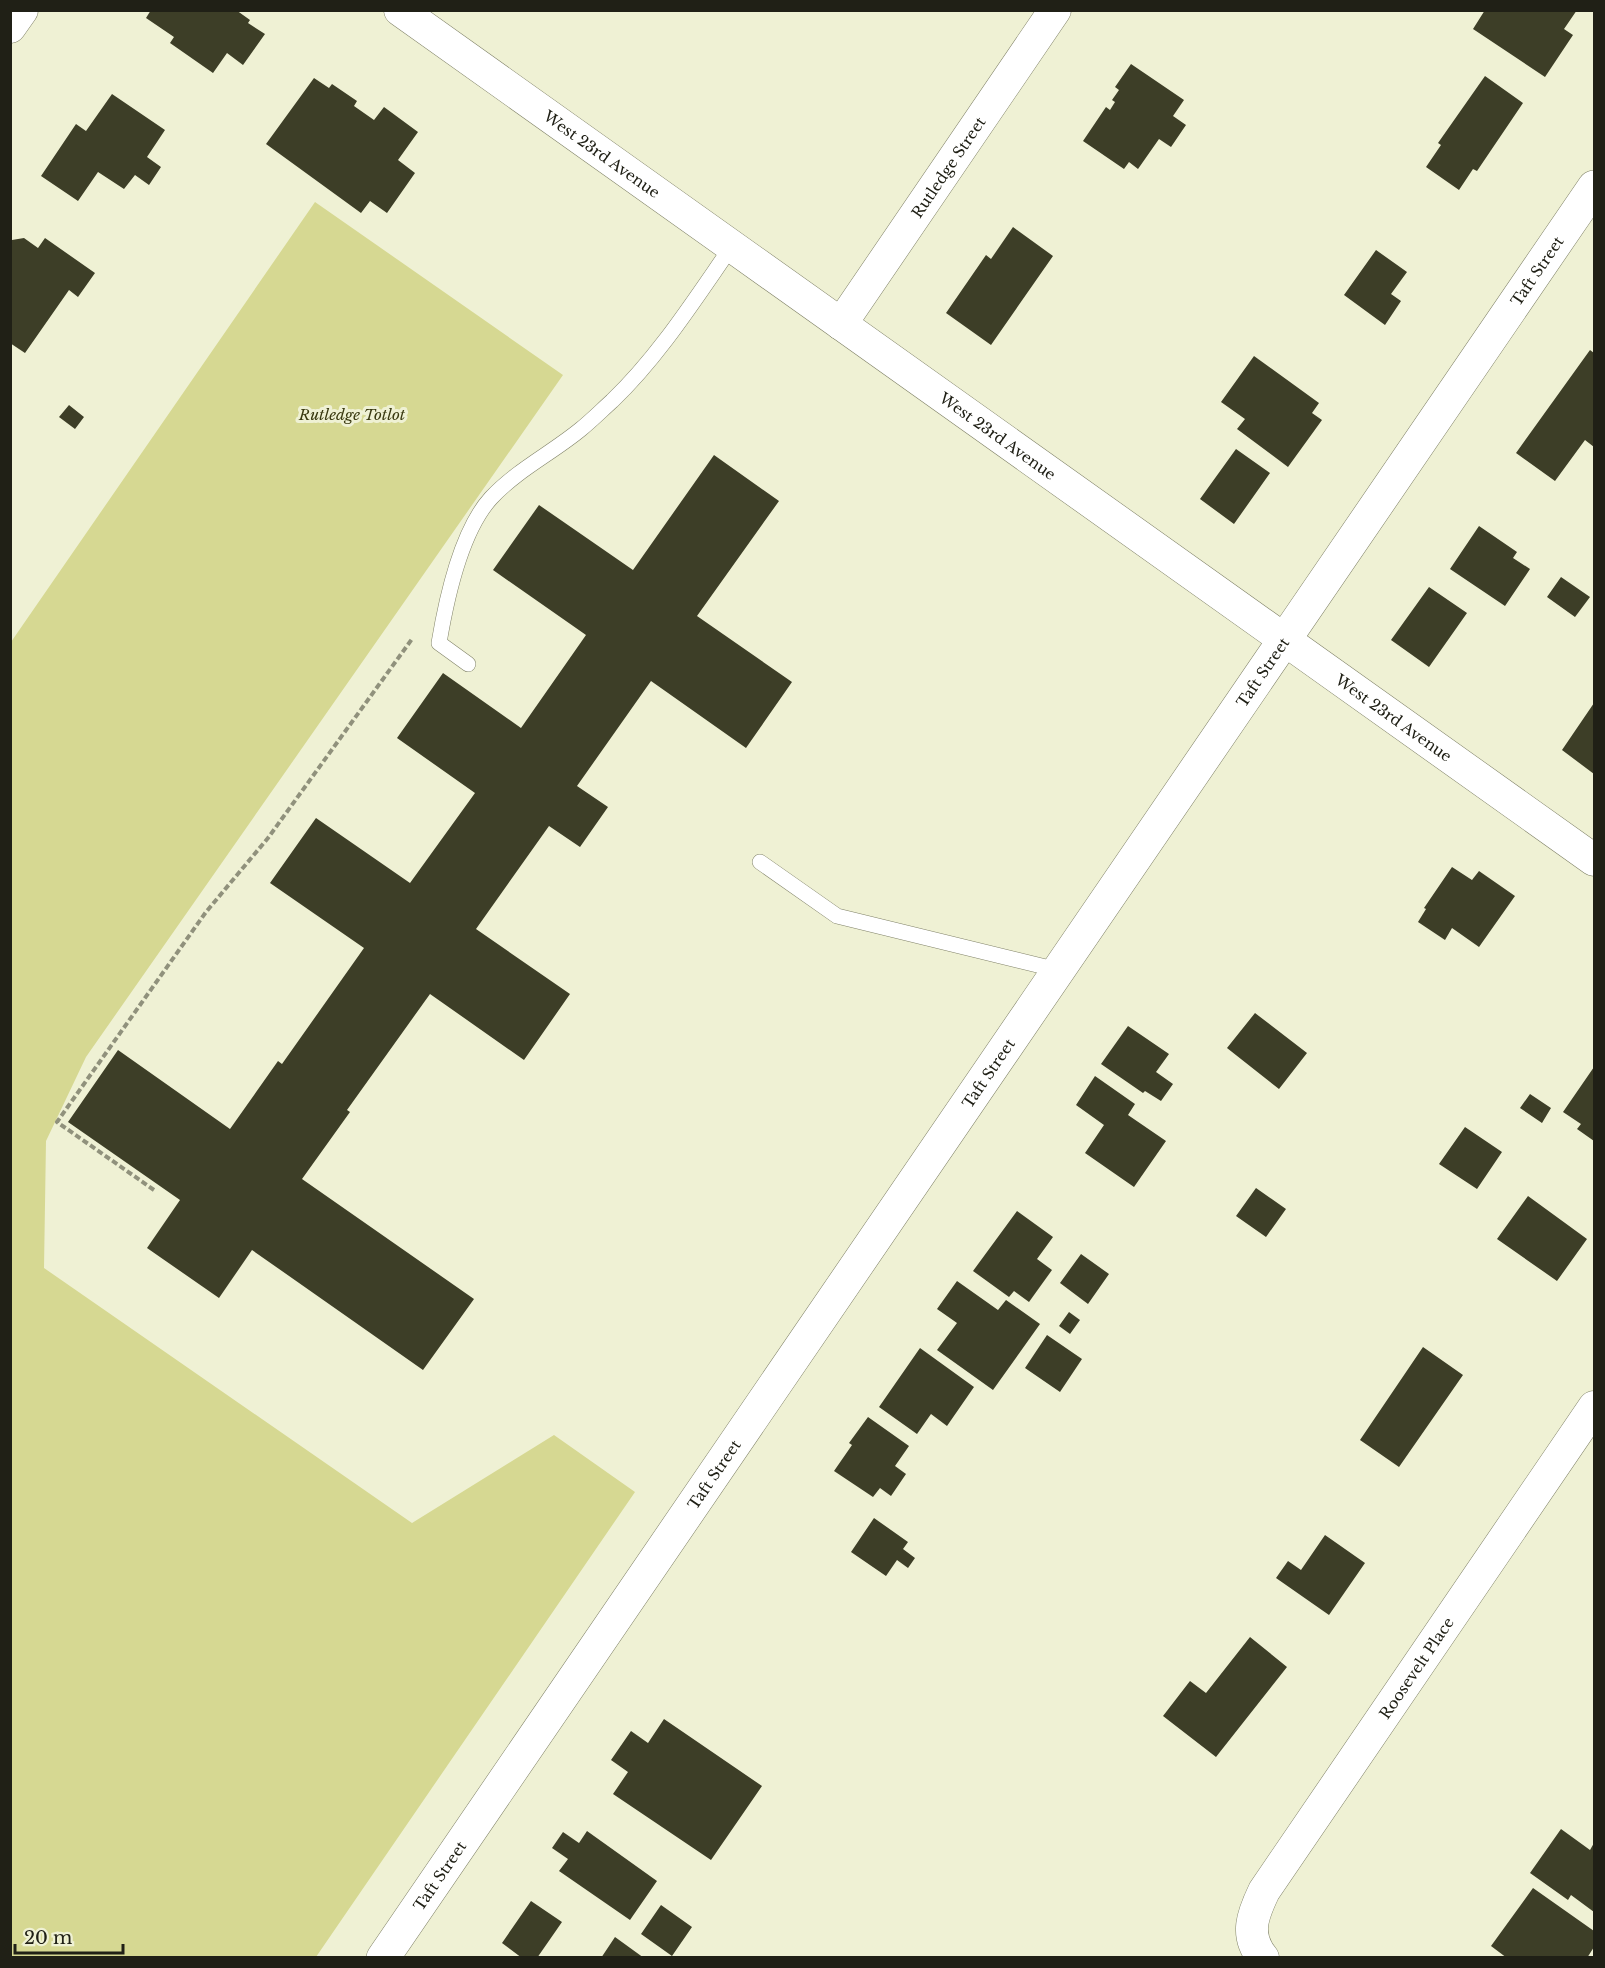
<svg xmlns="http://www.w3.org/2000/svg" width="1605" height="1968" font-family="'Libre Baskerville',serif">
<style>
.green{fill:#d6d892}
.building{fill:#3d3e27}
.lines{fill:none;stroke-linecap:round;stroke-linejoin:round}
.service-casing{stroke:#808268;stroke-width:16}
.minor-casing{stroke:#808268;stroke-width:33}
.tertiary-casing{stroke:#808268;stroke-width:34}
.path{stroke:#90917c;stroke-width:4;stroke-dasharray:6 3;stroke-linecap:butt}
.service{stroke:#fff;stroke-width:15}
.minor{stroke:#fff;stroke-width:32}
.tertiary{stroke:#fff;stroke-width:33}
.labels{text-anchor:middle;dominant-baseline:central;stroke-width:6;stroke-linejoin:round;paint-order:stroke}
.street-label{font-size:15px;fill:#202016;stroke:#eff1d4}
.park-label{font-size:15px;font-style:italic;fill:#393910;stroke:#eff1d4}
</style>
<rect width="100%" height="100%" fill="#eff1d4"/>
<path class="green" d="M 315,202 L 563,375 L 86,1057 L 46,1141 L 44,1268 L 412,1523 L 554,1435 L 635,1492 L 316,1957 L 11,1957 L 11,642 Z"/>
<path class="building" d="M 151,10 L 236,10 L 250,20 L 248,23 L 265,34 L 243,65 L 227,53 L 213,73 L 170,43 L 174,37 L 146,18 Z
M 1485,10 L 1577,10 L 1564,29 L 1573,35 L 1545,77 L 1473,29 Z
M 1131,64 L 1184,100 L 1173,116 L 1186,125 L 1171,147 L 1159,139 L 1138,169 L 1129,162 L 1124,169 L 1083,141 L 1106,107 L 1110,110 L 1115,102 L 1112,100 L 1119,90 L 1115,87 Z
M 1485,76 L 1523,103 L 1477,171 L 1473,169 L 1459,190 L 1426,167 L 1441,145 L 1438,143 Z
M 314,78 L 329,88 L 332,84 L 357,101 L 354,106 L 374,120 L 384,107 L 418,132 L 398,160 L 415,173 L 387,213 L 370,201 L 361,213 L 266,144 Z
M 112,94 L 165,130 L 147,157 L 161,167 L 149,185 L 135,175 L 124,189 L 98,172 L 78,201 L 41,176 L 76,124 L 86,131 Z
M 1013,227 L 1053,256 L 991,345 L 946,313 L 986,255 L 991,259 Z
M 24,238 L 38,248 L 45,238 L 95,273 L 78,297 L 69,290 L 25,353 L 10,343 L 10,243 L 12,240 Z
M 1376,250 L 1407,272 L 1391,294 L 1401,301 L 1385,325 L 1344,295 Z
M 1590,350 L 1594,353 L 1594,447 L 1585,440 L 1555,481 L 1516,453 Z
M 1254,356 L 1319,403 L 1312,413 L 1322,420 L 1288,467 L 1237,429 L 1245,419 L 1221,402 Z
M 69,405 L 84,417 L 75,429 L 59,417 Z
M 1236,449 L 1270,473 L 1234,524 L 1200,499 Z
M 714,455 L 779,501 L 697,616 L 792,682 L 746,748 L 651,681 L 577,786 L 608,807 L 580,847 L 549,826 L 476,929 L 570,994 L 524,1060 L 430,994 L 347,1110 L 350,1112 L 302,1179 L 474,1299 L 423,1370 L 252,1250 L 219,1298 L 147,1248 L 180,1200 L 68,1122 L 118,1050 L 230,1129 L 278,1061 L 282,1064 L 364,948 L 270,883 L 316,818 L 410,883 L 475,793 L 397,738 L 443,673 L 521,728 L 586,635 L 493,570 L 539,505 L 633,570 Z
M 1479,526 L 1517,552 L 1513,558 L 1530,569 L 1505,606 L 1450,569 Z
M 1561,577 L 1590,597 L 1575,617 L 1547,597 Z
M 1429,587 L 1467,613 L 1429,667 L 1391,640 Z
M 1594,703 L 1594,774 L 1562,750 Z
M 1452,867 L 1472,880 L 1479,871 L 1515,896 L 1479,947 L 1452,928 L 1445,940 L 1418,922 L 1426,909 L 1424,908 Z
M 1255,1013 L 1307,1053 L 1279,1089 L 1227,1048 Z
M 1128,1026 L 1169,1054 L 1156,1072 L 1173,1084 L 1161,1101 L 1145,1091 L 1143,1093 L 1101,1064 Z
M 1594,1067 L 1594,1141 L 1577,1129 L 1581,1124 L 1563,1112 Z
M 1095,1076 L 1135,1104 L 1128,1115 L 1166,1141 L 1134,1187 L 1085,1153 L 1104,1125 L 1076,1105 Z
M 1530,1094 L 1551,1108 L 1542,1123 L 1520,1108 Z
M 1465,1127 L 1502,1152 L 1477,1189 L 1439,1164 Z
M 1256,1188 L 1286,1209 L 1266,1237 L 1236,1216 Z
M 1528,1196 L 1587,1239 L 1557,1281 L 1497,1239 Z
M 1017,1211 L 1053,1237 L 1037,1259 L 1052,1270 L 1029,1302 L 1014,1291 L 1009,1297 L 973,1271 Z
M 1081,1254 L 1109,1274 L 1088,1304 L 1060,1283 Z
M 957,1281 L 998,1310 L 1006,1300 L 1040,1324 L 993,1390 L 937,1350 L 957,1323 L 937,1309 Z
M 1069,1312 L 1080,1320 L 1070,1334 L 1059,1326 Z
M 1047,1335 L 1082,1359 L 1060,1392 L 1025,1368 Z
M 1423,1347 L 1463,1375 L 1399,1467 L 1360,1440 Z
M 920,1348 L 974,1387 L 947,1426 L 931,1414 L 917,1434 L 879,1407 Z
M 868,1417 L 909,1446 L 895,1466 L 906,1474 L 891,1496 L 880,1488 L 873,1497 L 834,1471 L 852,1445 L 849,1443 Z
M 874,1518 L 908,1542 L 903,1549 L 915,1558 L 908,1568 L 897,1560 L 886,1576 L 851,1552 Z
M 1325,1535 L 1365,1563 L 1329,1615 L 1276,1578 L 1288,1561 L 1301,1570 Z
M 1250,1637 L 1287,1667 L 1216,1757 L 1163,1716 L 1190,1681 L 1206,1693 Z
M 664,1719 L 762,1786 L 711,1860 L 613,1794 L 628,1772 L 611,1760 L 631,1731 L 648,1743 Z
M 1561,1829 L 1590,1850 L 1594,1843 L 1594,1912 L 1571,1895 L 1568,1900 L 1530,1873 Z
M 587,1831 L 657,1881 L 630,1920 L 559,1871 L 568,1859 L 552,1848 L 563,1832 L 579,1843 Z
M 1533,1888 L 1594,1931 L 1594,1947 L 1587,1958 L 1507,1958 L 1491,1946 Z
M 531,1901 L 562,1922 L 537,1958 L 522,1958 L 502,1943 Z
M 661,1905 L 692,1927 L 672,1956 L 641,1934 Z
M 615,1937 L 644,1958 L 601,1958 Z"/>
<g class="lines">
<g class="service-casing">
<path id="service" d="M 468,664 L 439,643 C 446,601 461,531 491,498 C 517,470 552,453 581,429 C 592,420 602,410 612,401 C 659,356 695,299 732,246
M 760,862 L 837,916 L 1058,970"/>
</g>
<g class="minor-casing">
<g id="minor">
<path id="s1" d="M 400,10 L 1594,860"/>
<path d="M 10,27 L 22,10"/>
<path id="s2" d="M 841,324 L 1055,10"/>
<path id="s3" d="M 1263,1958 C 1244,1935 1253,1914 1264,1891 L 1594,1407"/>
</g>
</g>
<g class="tertiary-casing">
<g id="tertiary">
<path id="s4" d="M 383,1958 L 1594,187"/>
</g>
</g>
<path class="path" d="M 154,1190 L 57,1122 L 206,912 L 268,838 L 412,639"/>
<use href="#service" class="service"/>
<use href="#minor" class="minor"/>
<use href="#tertiary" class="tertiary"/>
</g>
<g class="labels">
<g class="street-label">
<text stroke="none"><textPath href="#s1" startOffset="248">West 23rd Avenue</textPath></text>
<text stroke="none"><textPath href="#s2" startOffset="190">Rutledge Street</textPath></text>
<text stroke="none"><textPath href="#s4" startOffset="2044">Taft Street</textPath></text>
<text stroke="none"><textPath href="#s1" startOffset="734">West 23rd Avenue</textPath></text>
<text stroke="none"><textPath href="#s4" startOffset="1558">Taft Street</textPath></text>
<text stroke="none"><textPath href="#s1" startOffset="1220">West 23rd Avenue</textPath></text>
<text stroke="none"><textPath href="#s4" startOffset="1072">Taft Street</textPath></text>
<text stroke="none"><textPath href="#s4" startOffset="586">Taft Street</textPath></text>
<text stroke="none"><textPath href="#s3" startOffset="342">Roosevelt Place</textPath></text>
<text stroke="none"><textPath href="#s4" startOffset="100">Taft Street</textPath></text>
</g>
<g class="park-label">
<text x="352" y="414">Rutledge Totlot</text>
</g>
</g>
<rect width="1605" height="1968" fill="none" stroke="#202016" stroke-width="24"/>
<path d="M15 1944v9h108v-9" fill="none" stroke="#202016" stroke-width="3"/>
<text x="24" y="1944" font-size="18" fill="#202016" stroke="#eff1d4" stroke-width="4.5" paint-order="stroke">20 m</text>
</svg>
